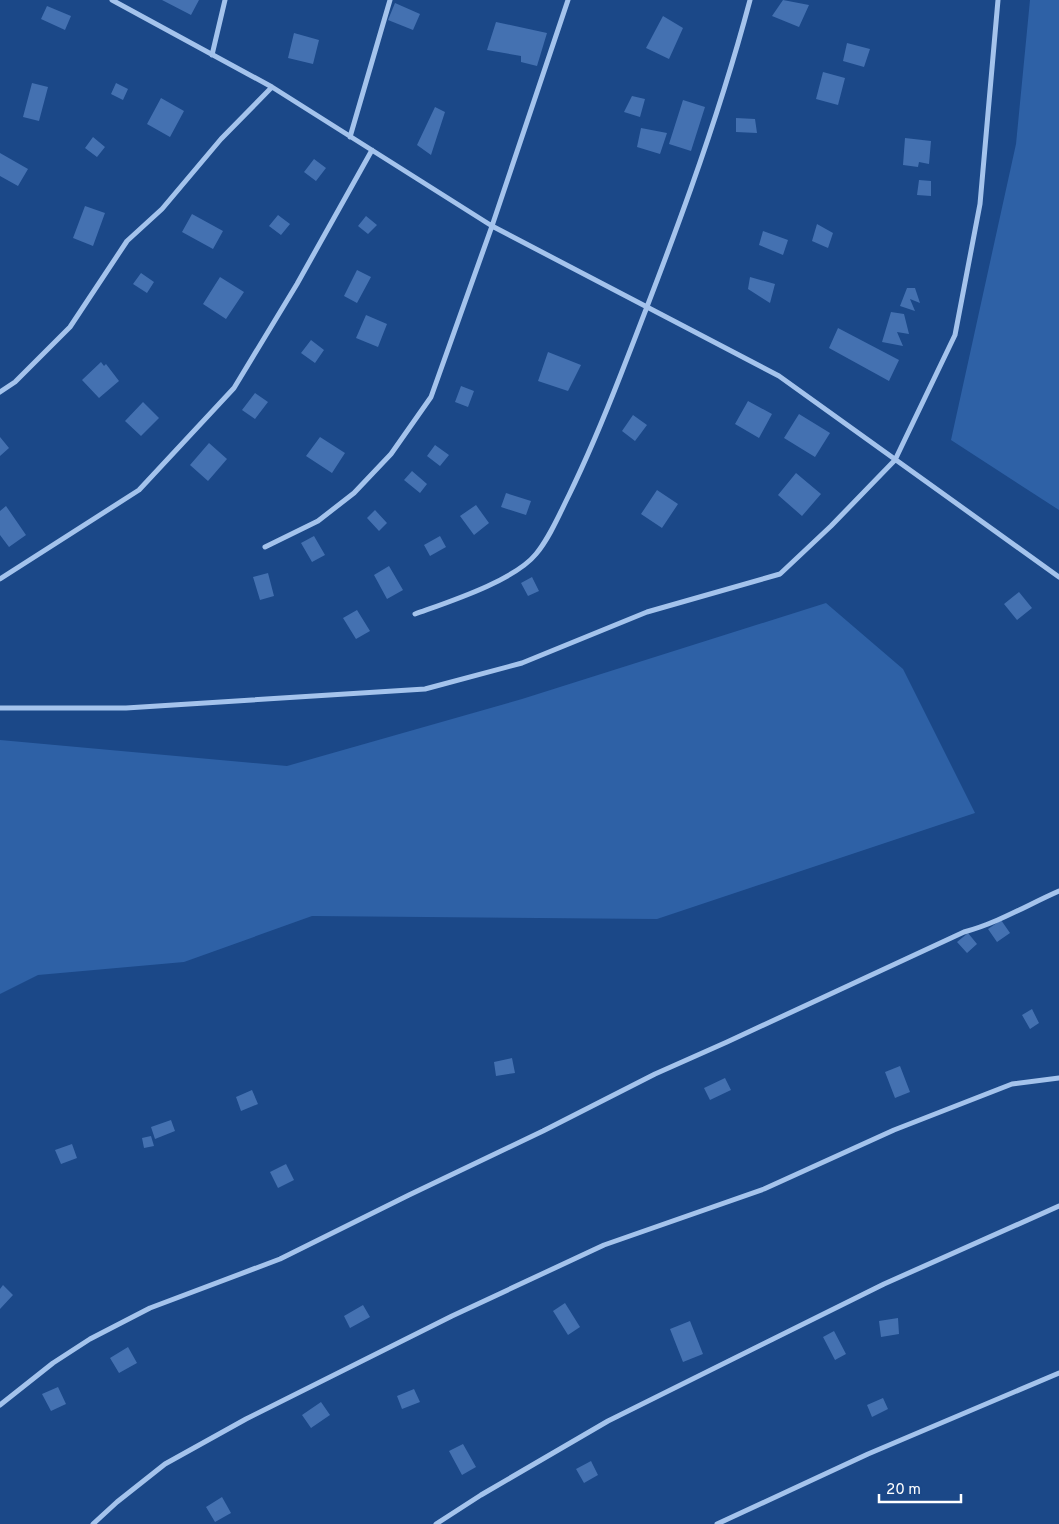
<svg xmlns="http://www.w3.org/2000/svg" width="1059" height="1524" font-family="Overpass,sans-serif">
<style>
.green{fill:#2e61a6}
.building{fill:#4471b1}
.lines{fill:none;stroke-linecap:round;stroke-linejoin:round}
.street{stroke:#a4c3ec;stroke-width:5}
</style>
<rect width="100%" height="100%" fill="#1b4888"/>
<path class="green" d="M 1030,0 L 1059,0 L 1059,510 L 951,440 L 1016,144 Z
M 826,603 L 903,669 L 975,813 L 657,919 L 312,916 L 184,962 L 38,975 L 0,994 L 0,740 L 287,766 L 522,699 Z"/>
<path class="building" d="M 162,0 L 199,0 L 191,15 Z
M 783,0 L 809,5 L 799,27 L 772,16 Z
M 395,3 L 420,14 L 413,30 L 388,20 Z
M 47,6 L 71,16 L 65,30 L 41,19 Z
M 663,16 L 683,28 L 669,59 L 646,48 Z
M 496,22 L 547,33 L 537,66 L 521,62 L 521,56 L 487,50 Z
M 294,33 L 319,40 L 313,64 L 288,58 Z
M 847,43 L 870,49 L 864,67 L 843,61 Z
M 823,72 L 845,78 L 838,105 L 816,99 Z
M 32,83 L 48,87 L 39,121 L 23,117 Z
M 116,83 L 128,89 L 123,100 L 111,94 Z
M 632,96 L 645,99 L 640,117 L 624,112 Z
M 161,98 L 184,111 L 170,137 L 147,124 Z
M 683,100 L 705,107 L 691,151 L 669,144 Z
M 435,107 L 445,112 L 431,155 L 417,145 Z
M 736,118 L 755,119 L 757,133 L 736,132 Z
M 641,128 L 667,133 L 660,154 L 637,147 Z
M 93,137 L 105,147 L 97,157 L 85,148 Z
M 905,138 L 931,141 L 929,164 L 919,162 L 918,167 L 903,165 Z
M 0,153 L 28,169 L 18,186 L 0,176 Z
M 314,159 L 326,168 L 316,181 L 304,172 Z
M 919,180 L 931,181 L 931,196 L 917,195 Z
M 85,206 L 105,213 L 93,246 L 73,238 Z
M 192,214 L 223,231 L 213,249 L 182,232 Z
M 278,215 L 290,224 L 281,235 L 269,226 Z
M 366,216 L 377,225 L 368,234 L 358,226 Z
M 817,224 L 833,233 L 828,248 L 812,241 Z
M 763,231 L 788,240 L 783,255 L 759,245 Z
M 357,270 L 371,277 L 357,303 L 344,296 Z
M 141,273 L 154,282 L 147,293 L 133,284 Z
M 220,277 L 244,292 L 226,319 L 203,304 Z
M 750,277 L 775,284 L 770,303 L 748,289 Z
M 907,288 L 915,288 L 920,303 L 910,299 L 915,311 L 900,306 Z
M 891,312 L 904,314 L 909,334 L 897,332 L 903,346 L 882,342 Z
M 366,315 L 387,324 L 378,347 L 356,338 Z
M 838,328 L 899,360 L 889,381 L 829,348 Z
M 311,340 L 324,350 L 315,363 L 301,353 Z
M 548,352 L 581,365 L 568,391 L 538,381 Z
M 101,362 L 104,366 L 106,364 L 119,381 L 99,398 L 82,380 Z
M 461,386 L 474,391 L 468,407 L 455,402 Z
M 255,393 L 268,402 L 255,419 L 242,410 Z
M 748,401 L 772,414 L 759,438 L 735,424 Z
M 143,402 L 159,418 L 141,436 L 125,421 Z
M 799,414 L 830,433 L 815,457 L 784,438 Z
M 633,415 L 647,425 L 635,441 L 622,431 Z
M 0,437 L 9,448 L 0,456 Z
M 320,437 L 345,453 L 332,473 L 306,456 Z
M 209,443 L 227,459 L 208,481 L 190,465 Z
M 435,445 L 449,455 L 440,466 L 427,456 Z
M 412,471 L 427,484 L 420,493 L 404,480 Z
M 796,473 L 821,494 L 802,516 L 778,495 Z
M 657,490 L 678,504 L 662,528 L 641,514 Z
M 506,493 L 531,501 L 526,515 L 501,507 Z
M 476,505 L 489,523 L 474,535 L 460,516 Z
M 6,506 L 26,535 L 9,547 L 0,535 L 0,511 Z
M 375,510 L 387,523 L 379,531 L 367,518 Z
M 314,536 L 325,555 L 312,562 L 301,543 Z
M 440,536 L 446,547 L 430,556 L 424,545 Z
M 389,566 L 403,590 L 387,599 L 374,575 Z
M 268,573 L 274,596 L 260,600 L 253,577 Z
M 532,577 L 539,591 L 528,596 L 521,583 Z
M 1019,592 L 1032,608 L 1017,620 L 1004,604 Z
M 357,610 L 370,631 L 356,639 L 343,618 Z
M 1001,920 L 1010,933 L 997,942 L 988,929 Z
M 968,933 L 977,944 L 967,953 L 957,942 Z
M 1032,1009 L 1039,1023 L 1030,1029 L 1022,1015 Z
M 512,1058 L 515,1073 L 496,1076 L 494,1062 Z
M 900,1066 L 910,1092 L 895,1098 L 885,1072 Z
M 725,1078 L 731,1090 L 710,1100 L 704,1088 Z
M 252,1090 L 258,1104 L 241,1111 L 236,1097 Z
M 171,1120 L 175,1131 L 155,1139 L 151,1127 Z
M 151,1136 L 154,1146 L 144,1148 L 142,1138 Z
M 72,1144 L 77,1158 L 61,1164 L 55,1150 Z
M 286,1164 L 294,1180 L 278,1188 L 270,1172 Z
M 3,1285 L 13,1295 L 0,1309 L 0,1289 Z
M 565,1303 L 580,1327 L 568,1335 L 553,1311 Z
M 363,1305 L 370,1317 L 350,1328 L 344,1316 Z
M 898,1318 L 899,1334 L 881,1337 L 879,1321 Z
M 690,1321 L 703,1354 L 683,1362 L 670,1329 Z
M 834,1331 L 846,1354 L 835,1360 L 823,1337 Z
M 128,1347 L 137,1363 L 119,1373 L 110,1358 Z
M 58,1387 L 66,1404 L 51,1411 L 42,1394 Z
M 414,1389 L 420,1402 L 402,1409 L 397,1396 Z
M 883,1398 L 888,1409 L 872,1417 L 867,1405 Z
M 321,1402 L 330,1415 L 311,1428 L 302,1415 Z
M 463,1444 L 476,1467 L 462,1475 L 449,1451 Z
M 591,1461 L 598,1475 L 584,1483 L 576,1469 Z
M 222,1497 L 231,1513 L 215,1522 L 206,1507 Z"/>
<g class="lines">
<path class="street" d="M 112,0 L 272,87 L 492,226 L 779,376 L 1059,577
M 212,55 L 225,0
M 350,137 L 390,0
M 0,392 L 15,382 L 70,327 L 127,241 L 162,209 L 221,139 L 272,87
M 265,547 L 318,521 L 354,493 L 391,454 L 431,397 L 492,226 L 568,0
M 0,579 L 139,490 L 234,388 L 297,284 L 372,150
M 415,614 C 448,602 514,581 536,554 C 550,537 559,515 569,495 C 588,456 605,415 621,374 C 669,251 716,128 750,0
M 0,708 L 126,708 L 425,689 L 522,663 L 647,612 L 780,574 L 831,526 L 895,460 L 955,335 L 980,204 L 998,0
M 0,1405 L 53,1363 L 90,1339 L 150,1308 L 280,1259 L 409,1195 L 543,1131 L 655,1074 L 727,1042 L 964,932 C 998,923 1027,905 1059,891
M 93,1524 L 117,1502 L 165,1464 L 246,1419 L 452,1316 L 604,1245 L 764,1189 L 894,1130 L 1012,1084 L 1059,1078
M 436,1524 L 481,1495 L 608,1421 L 884,1284 L 1059,1206
M 717,1524 L 868,1454 L 1059,1373"/>
</g>
<path d="M879 1494v8h82v-8" fill="none" stroke="#ffffff" stroke-width="2.5"/>
<text x="886" y="1494" font-size="15" fill="#ffffff" stroke="#1b4888" stroke-width="4" paint-order="stroke">20 m</text>
</svg>
